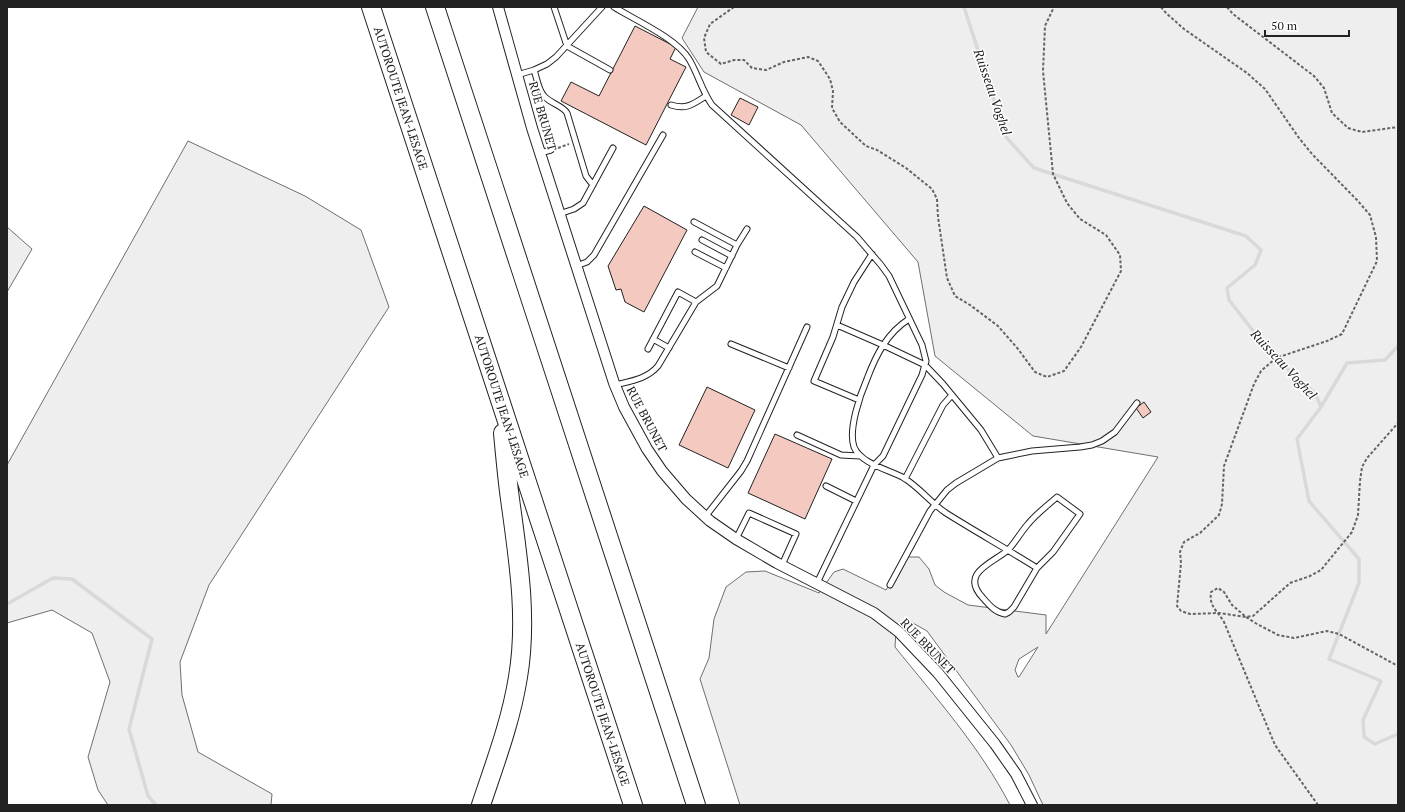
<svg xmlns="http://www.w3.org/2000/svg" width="1405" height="812" font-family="'PT Serif',serif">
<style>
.green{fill:#eee;stroke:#6f6f6f;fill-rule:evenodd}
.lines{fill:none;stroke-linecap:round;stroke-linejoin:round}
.stream{stroke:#d9d9d9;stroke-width:3.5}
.building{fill:#f3c9c0;stroke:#222}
.service-casing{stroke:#222;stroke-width:7}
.minor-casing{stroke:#222;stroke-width:12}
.motorway-casing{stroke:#222;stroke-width:20}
.path{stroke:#646464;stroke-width:2;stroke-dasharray:3 2;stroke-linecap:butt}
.service{stroke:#fff;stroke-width:5}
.minor{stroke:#fff;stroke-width:10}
.motorway{stroke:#fff;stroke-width:18}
.labels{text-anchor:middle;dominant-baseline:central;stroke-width:3;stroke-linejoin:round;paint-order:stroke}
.street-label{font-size:12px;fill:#222;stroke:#fff}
.water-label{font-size:13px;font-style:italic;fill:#222;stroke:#fff}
</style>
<rect width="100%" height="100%" fill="#fff"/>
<path class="green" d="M 698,7 L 1398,7 L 1398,805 L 1043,805 L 1029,775 L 1011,745 L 927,631 L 911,622 L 896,631 L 895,647 C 936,698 980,747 1010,805 L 740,805 L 700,679 L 709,658 L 714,619 L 726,587 L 746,572 L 765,571 L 819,593 L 834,572 L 843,569 L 886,590 L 908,557 L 919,557 L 929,569 L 935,585 L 944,592 L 968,605 L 1046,615 L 1046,634 L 1158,457 L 1033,436 L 935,356 L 918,262 L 801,125 L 704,72 L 682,38 ZM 1038,647 L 1019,677 L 1018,677 L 1015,670 L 1019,659 Z
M 188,141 L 305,196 L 361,230 L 389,307 L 209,585 L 180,662 L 182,695 L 198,752 L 272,794 L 271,805 L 108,805 L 98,790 L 88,757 L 110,682 L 92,633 L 52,610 L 7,623 L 7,465 Z
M 7,227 L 32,249 L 7,292 Z"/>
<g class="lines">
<path class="stream" d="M 964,7 L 1006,137 L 1034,168 L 1246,236 L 1261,250 L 1255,265 L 1227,288 L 1229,300 L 1272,355 L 1315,393 L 1321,407 L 1297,439 L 1309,501 L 1359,559 L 1359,583 L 1329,659 L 1381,681 L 1363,720 L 1364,737 L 1375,744 L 1398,734
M 1321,407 L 1347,363 L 1385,360 L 1398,346
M 7,604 L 53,578 L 72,579 L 152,639 L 129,729 L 148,796 L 156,805"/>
</g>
<path class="building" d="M 635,26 L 676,47 L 670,59 L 686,67 L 646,145 L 561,101 L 571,82 L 599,96 Z
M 740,98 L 758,107 L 749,125 L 731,115 Z
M 644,206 L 687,230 L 644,312 L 625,302 L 621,289 L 616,290 L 608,266 Z
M 707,387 L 755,410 L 728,468 L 679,445 Z
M 1144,402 L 1151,412 L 1143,418 L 1136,408 Z
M 775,434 L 832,459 L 805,519 L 748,493 Z"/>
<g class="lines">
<g class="service-casing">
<path id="service" d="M 554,7 L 567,46 L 610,70
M 614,7 C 635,20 676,38 689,59 C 698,74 702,91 712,105 L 857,237 L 881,265 L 889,276 L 922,345 L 926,361 L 922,375 L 883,456 L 874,465 L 817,583
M 534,70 L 547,64 L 556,57 L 602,7
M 517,75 L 534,70 C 537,78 538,90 544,96 C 551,104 562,105 567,113 L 586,176 L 593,185
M 671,105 C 687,110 693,104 706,96
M 540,153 L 551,150
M 559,214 L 574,209 L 583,203 L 613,148
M 694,222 L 737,245
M 702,240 L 732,256
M 695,252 L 726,268
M 576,266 L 587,262 L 594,255 L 663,135
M 909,319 C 887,333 876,355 867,379 C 860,395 848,430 854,447 C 861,464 890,470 904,478 C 920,488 931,503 946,513 C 976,532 1007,549 1037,568
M 837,325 L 883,345 L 925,365 L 943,384 L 981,430 L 998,458
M 653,339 L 669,348
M 731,344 L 789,368
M 648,349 L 678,292 L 696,302
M 615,385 C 631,381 647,379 658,366 L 696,302 L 717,286 L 737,245 L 747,229
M 859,400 L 814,381 L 833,337 L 842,307 L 854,282 L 872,254
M 797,435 L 841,455 L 860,456
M 905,479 L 943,405 L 952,395
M 826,486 L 856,501
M 1057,497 L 1080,514 L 1053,552 L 1037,568 L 1014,607 L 1009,612 L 1005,614 C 995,612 990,606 983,598 C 958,572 996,562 1009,549 C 1016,541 1021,532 1028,524 C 1036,514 1047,506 1057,497 Z
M 705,517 L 741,471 L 747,461 L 807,327
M 736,539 L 749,513 L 796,534 L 782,565
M 890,585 L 930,511 L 947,490 L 956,483 L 998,458 L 1032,451 L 1080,447 L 1092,445 L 1102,441 L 1115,432 L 1137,403"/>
</g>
<g class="minor-casing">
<path id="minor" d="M 498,7 L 532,128 L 614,383 L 624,407 L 647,449 L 662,471 L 686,499 L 710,521 L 736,539 L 777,563 L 874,613 L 899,632 L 938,673 L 995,744 L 1016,774 L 1032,805"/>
</g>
<g class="motorway-casing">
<path id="motorway" d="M 371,7 L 633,805
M 435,7 L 696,805
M 481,805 C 495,763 511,721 518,677 C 528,618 518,558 510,499 C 507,477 505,455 503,433"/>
</g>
<path class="path" d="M 734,7 L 710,24 L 704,38 L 706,52 L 721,64 L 734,60 L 744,60 L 752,68 L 766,70 L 784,62 L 808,57 L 818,61 L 830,79 L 833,91 L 832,108 L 840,122 L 866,146 L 877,150 L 906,168 L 932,189 L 937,199 L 938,217 L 947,278 L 955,296 L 970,305 L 998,326 L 1018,349 L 1035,372 L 1047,377 L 1064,371 L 1081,347 L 1121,271 L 1120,255 L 1106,235 L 1080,219 L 1067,203 L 1053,174 L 1043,71 L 1045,26 L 1054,7
M 1161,7 L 1166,13 L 1184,29 L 1247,73 L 1265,89 L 1299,138 L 1312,154 L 1357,200 L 1370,215 L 1376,237 L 1377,261 L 1342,334 L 1327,341 L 1276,358 L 1261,371 L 1254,384 L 1224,466 L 1222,504 L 1219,515 L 1200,533 L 1184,542 L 1180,552 L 1181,563 L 1177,606 L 1181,611 L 1190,614 L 1219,613 L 1246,617 L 1253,616 L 1290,583 L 1310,576 L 1321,570 L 1352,532 L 1358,515 L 1360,481 L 1362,467 L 1367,458 L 1398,423
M 1227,7 L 1233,14 L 1314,76 L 1324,88 L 1332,113 L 1348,128 L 1362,132 L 1398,127
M 558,148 L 569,144
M 1318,805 L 1275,745 L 1224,622 C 1217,610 1209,607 1211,592 L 1218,588 L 1224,592 L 1232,605 L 1246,617 L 1257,624 L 1278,635 L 1294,638 L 1327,631 L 1339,634 L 1398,666"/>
<use href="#service" class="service"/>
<use href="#minor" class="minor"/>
<use href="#motorway" class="motorway"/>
</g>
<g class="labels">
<g class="street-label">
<text transform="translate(401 98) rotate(72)">AUTOROUTE JEAN-LESAGE</text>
<text transform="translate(543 116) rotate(74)">RUE BRUNET</text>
<text transform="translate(502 406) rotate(72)">AUTOROUTE JEAN-LESAGE</text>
<text transform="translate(647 419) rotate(62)">RUE BRUNET</text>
<text transform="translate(928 646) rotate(46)">RUE BRUNET</text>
<text transform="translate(603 714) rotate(72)">AUTOROUTE JEAN-LESAGE</text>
</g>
<g class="water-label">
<text transform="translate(993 92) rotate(71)">Ruisseau Voghel</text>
<text transform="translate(1284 364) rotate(47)">Ruisseau Voghel</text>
</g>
</g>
<rect width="1405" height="812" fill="none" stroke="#222222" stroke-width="16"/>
<path d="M1265 30v6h84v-6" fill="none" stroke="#222222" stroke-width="2"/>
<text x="1271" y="30" font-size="12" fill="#222222" stroke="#ffffff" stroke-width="3" paint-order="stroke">50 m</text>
</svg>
